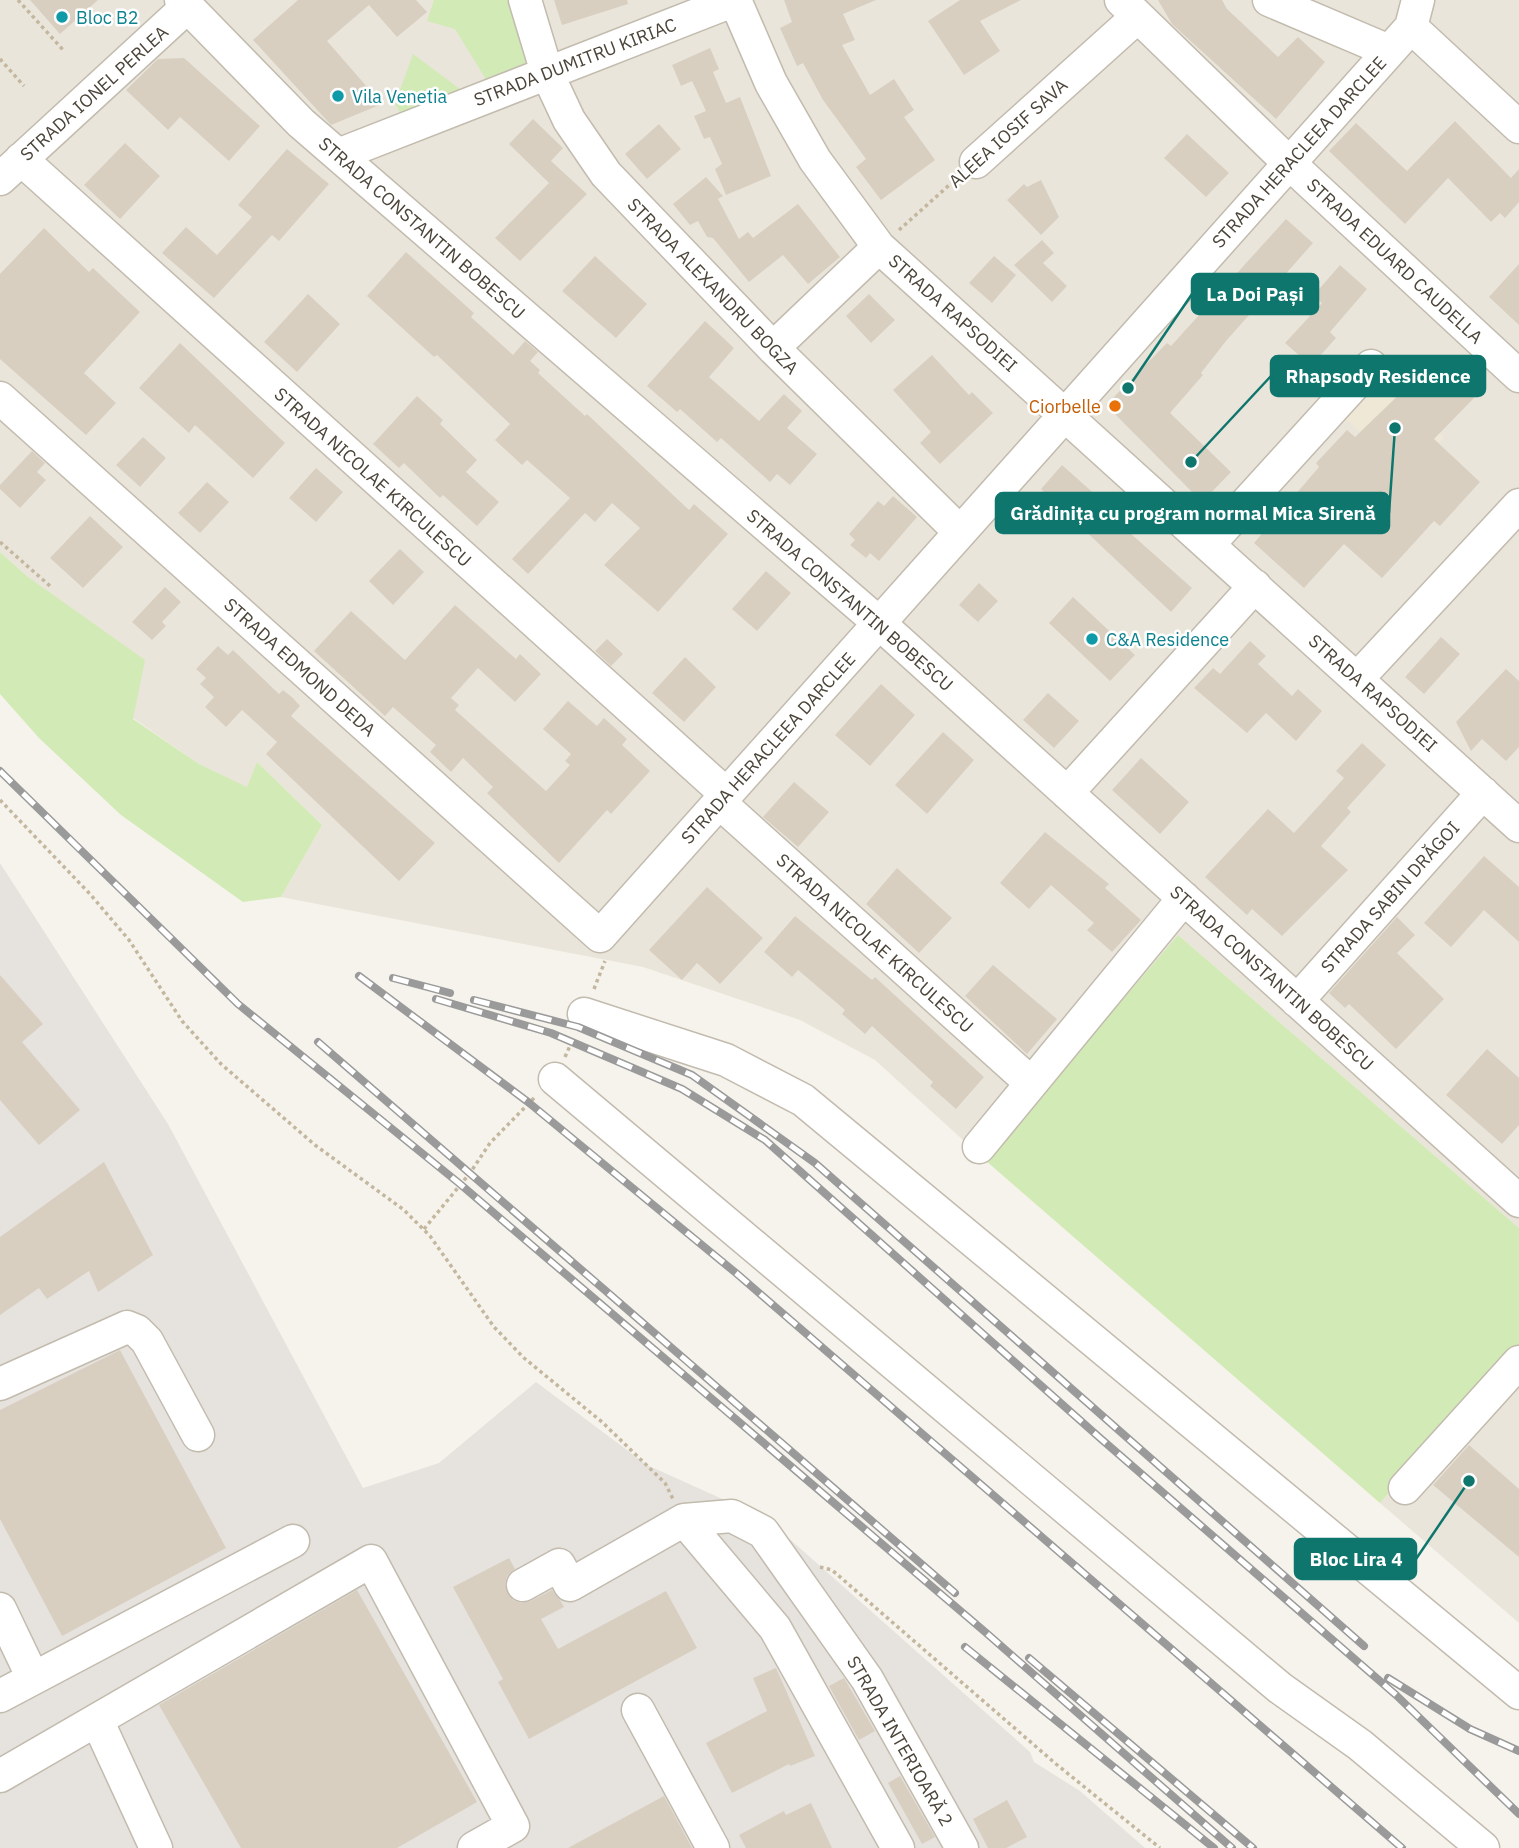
<svg xmlns="http://www.w3.org/2000/svg" width="1519" height="1848" font-family="'IBM Plex Sans',sans-serif">
<style>
.residential{fill:#eae5da}
.industrial{fill:#e6e2dd}
.education{fill:#efe8d6}
.green{fill:#d2eab5}
.building{fill:#d8cfc1}
.lines{fill:none;stroke-linecap:round;stroke-linejoin:round}
.minor-casing{stroke:#c2bbae;stroke-width:35}
.path{stroke:#c4b79f;stroke-width:3.5;stroke-dasharray:3.5 3.5;stroke-linecap:butt}
.minor{stroke:#fff;stroke-width:32}
.rail-casing{stroke:#9a9a9a;stroke-width:8}
.rail{stroke:#fff;stroke-width:5;stroke-dasharray:16;stroke-linecap:butt}
.culture-dot{fill:#0f9aa8;stroke:#fff;stroke-width:2.5}
.food-dot{fill:#e8710a;stroke:#fff;stroke-width:2.5}
.labels{text-anchor:middle;dominant-baseline:central;stroke-width:5;stroke-linejoin:round;paint-order:stroke}
.culture-label{font-size:18px;fill:#0d838f;stroke:#fff;text-anchor:start}
.street-label{font-size:18px;fill:#4b4439;stroke:#fff}
.food-label{font-size:18px;fill:#c56008;stroke:#fff;text-anchor:end}
.leader{fill:none;stroke:#0f766e;stroke-width:2.5}
.callout-dot{fill:#0f766e;stroke:#fff;stroke-width:2.5}
.callout{fill:#0f766e;stroke:#0f766e;stroke-width:2.5}
.callout-label{font-size:19px;text-anchor:middle;font-weight:bold;fill:#fff}
</style>
<rect width="100%" height="100%" fill="#f6f3ec"/>
<path class="residential" d="M 0,0 L 1519,0 L 1519,1228 L 1178,935 L 985,1160 L 875,1060 L 800,1020 L 643,967 L 281,897 L 322,825 L 257,762 L 248,788 L 199,764 L 133,718 L 28,577 L 0,552 Z
M 1519,1347 L 1519,1623 L 1380,1503 Z"/>
<path class="industrial" d="M 0,863 L 168,1124 L 363,1488 L 439,1463 L 536,1382 L 647,1465 L 767,1519 L 1030,1752 L 1034,1762 L 1080,1791 L 1145,1848 L 0,1848 Z"/>
<path class="education" d="M 1383,380 L 1444,437 L 1406,476 L 1346,419 Z"/>
<path class="green" d="M 434,0 L 514,0 L 530,58 L 524,68 L 487,81 L 455,29 L 427,21 Z
M 413,54 L 460,89 L 401,114 L 395,104 Z
M 0,552 L 28,577 L 145,660 L 133,719 L 199,764 L 247,787 L 257,762 L 322,825 L 281,897 L 243,902 L 121,815 L 39,738 L 0,694 Z
M 1178,935 L 1519,1228 L 1519,1347 L 1380,1503 L 985,1160 Z"/>
<path class="building" d="M 30,0 L 98,0 L 60,34 Z
M 298,0 L 416,0 L 427,12 L 397,37 L 369,5 L 327,41 L 382,104 L 331,125 L 253,40 Z
M 554,0 L 627,0 L 628,4 L 562,25 Z
M 784,0 L 876,0 L 843,14 L 855,40 L 842,45 L 870,95 L 894,79 L 914,110 L 904,117 L 935,160 L 881,200 L 856,167 L 866,159 L 823,100 L 803,63 L 797,66 L 780,28 L 792,22 Z
M 960,0 L 1021,0 L 980,21 L 1000,51 L 964,75 L 928,21 Z
M 1158,0 L 1222,0 L 1227,9 L 1278,57 L 1298,37 L 1325,62 L 1276,119 L 1172,24 Z
M 710,48 L 719,69 L 713,72 L 726,103 L 740,97 L 771,176 L 726,195 L 715,169 L 722,164 L 710,137 L 704,139 L 694,116 L 706,111 L 692,81 L 681,86 L 672,65 Z
M 184,58 L 260,126 L 229,161 L 180,117 L 168,130 L 126,90 L 158,59 Z
M 533,119 L 563,148 L 551,161 L 587,194 L 520,261 L 495,238 L 549,183 L 509,144 Z
M 1455,121 L 1511,178 L 1519,169 L 1519,202 L 1505,218 L 1500,213 L 1491,222 L 1448,178 L 1405,224 L 1329,151 L 1356,123 L 1407,171 Z
M 659,124 L 681,149 L 647,179 L 625,154 Z
M 1187,134 L 1229,173 L 1206,197 L 1164,158 Z
M 125,143 L 160,176 L 120,219 L 84,185 Z
M 287,149 L 329,184 L 279,241 L 272,235 L 214,298 L 162,253 L 186,227 L 217,255 L 252,217 L 238,205 Z
M 706,177 L 723,196 L 718,199 L 739,239 L 748,232 L 753,238 L 798,204 L 840,257 L 808,284 L 783,255 L 749,282 L 713,238 L 707,237 L 698,221 L 690,225 L 673,204 Z
M 1041,180 L 1059,217 L 1041,235 L 1007,200 L 1024,184 L 1027,187 Z
M 1286,219 L 1313,243 L 1226,341 L 1201,373 L 1203,375 L 1170,413 L 1231,472 L 1202,502 L 1106,405 L 1167,343 L 1171,346 Z
M 44,228 L 89,272 L 93,268 L 140,312 L 84,373 L 116,403 L 86,435 L 0,359 L 0,274 Z
M 1042,240 L 1054,253 L 1043,263 L 1067,286 L 1052,302 L 1014,265 Z
M 406,252 L 474,313 L 471,317 L 513,355 L 525,341 L 538,352 L 530,361 L 540,370 L 538,373 L 585,416 L 587,414 L 689,510 L 694,504 L 728,534 L 658,612 L 604,565 L 640,528 L 612,503 L 595,522 L 585,513 L 528,574 L 512,559 L 570,498 L 527,460 L 522,465 L 495,440 L 510,424 L 437,355 L 434,357 L 367,296 Z
M 595,256 L 647,304 L 616,338 L 562,291 Z
M 994,256 L 1016,275 L 992,303 L 969,283 Z
M 1519,264 L 1519,325 L 1489,297 Z
M 1340,265 L 1367,289 L 1330,332 L 1336,338 L 1311,366 L 1285,343 L 1322,303 L 1313,296 Z
M 308,294 L 340,324 L 297,372 L 264,342 Z
M 869,294 L 895,320 L 871,343 L 846,316 Z
M 705,321 L 734,348 L 709,377 L 759,421 L 784,394 L 802,411 L 787,428 L 817,454 L 790,485 L 777,474 L 770,482 L 721,438 L 717,442 L 680,409 L 677,412 L 647,386 Z
M 180,343 L 285,443 L 253,478 L 195,425 L 189,433 L 139,388 Z
M 932,355 L 969,395 L 972,392 L 993,413 L 940,464 L 920,443 L 931,432 L 893,390 Z
M 1435,360 L 1474,398 L 1434,439 L 1480,482 L 1440,526 L 1434,521 L 1382,578 L 1344,544 L 1304,588 L 1254,543 L 1319,467 L 1316,463 L 1347,430 L 1355,437 Z
M 417,396 L 443,420 L 440,424 L 477,460 L 466,472 L 499,502 L 477,526 L 443,495 L 440,498 L 404,463 L 399,468 L 373,444 Z
M 143,437 L 166,458 L 140,487 L 116,465 Z
M 32,451 L 45,463 L 37,472 L 46,480 L 20,508 L 0,489 L 0,485 Z
M 1062,465 L 1125,521 L 1121,525 L 1192,588 L 1171,612 L 1041,489 Z
M 316,468 L 343,492 L 316,522 L 289,498 Z
M 207,482 L 229,502 L 200,533 L 178,513 Z
M 893,496 L 917,517 L 879,561 L 870,553 L 866,558 L 850,545 L 855,540 L 849,534 L 878,501 L 884,506 Z
M 90,516 L 123,547 L 83,588 L 50,558 Z
M 400,549 L 424,572 L 393,605 L 369,581 Z
M 766,571 L 791,593 L 757,631 L 732,609 Z
M 979,583 L 998,601 L 978,622 L 959,605 Z
M 165,587 L 181,602 L 162,622 L 166,626 L 152,640 L 132,622 Z
M 1073,597 L 1135,655 L 1110,681 L 1049,623 Z
M 455,605 L 516,659 L 520,654 L 541,674 L 515,702 L 478,668 L 451,698 L 459,705 L 455,710 L 546,791 L 570,765 L 565,761 L 571,754 L 543,729 L 568,701 L 597,726 L 604,718 L 627,739 L 622,745 L 650,771 L 611,814 L 607,810 L 559,863 L 487,793 L 493,787 L 463,758 L 451,772 L 430,752 L 436,745 L 393,707 L 385,716 L 314,651 L 351,611 L 405,660 Z
M 1441,637 L 1460,654 L 1424,694 L 1405,677 Z
M 607,639 L 623,654 L 611,666 L 595,651 Z
M 1250,641 L 1266,656 L 1258,664 L 1292,696 L 1298,689 L 1322,711 L 1296,741 L 1266,713 L 1247,733 L 1194,688 L 1213,668 L 1220,674 Z
M 218,646 L 228,655 L 233,650 L 279,694 L 283,690 L 293,698 L 300,706 L 291,716 L 435,843 L 399,881 L 266,754 L 277,742 L 242,710 L 226,727 L 205,707 L 214,697 L 200,684 L 206,678 L 196,669 Z
M 685,657 L 716,687 L 684,722 L 652,693 Z
M 1506,669 L 1519,681 L 1519,747 L 1506,761 L 1482,739 L 1471,751 L 1456,722 Z
M 881,684 L 915,715 L 870,766 L 835,735 Z
M 1048,693 L 1079,721 L 1054,748 L 1023,720 Z
M 943,732 L 974,760 L 927,814 L 895,785 Z
M 1362,743 L 1386,765 L 1347,808 L 1351,812 L 1321,846 L 1348,870 L 1282,936 L 1252,909 L 1247,915 L 1205,877 L 1268,809 L 1294,833 L 1344,778 L 1336,771 Z
M 1141,758 L 1189,802 L 1160,834 L 1112,790 Z
M 794,782 L 829,812 L 798,847 L 763,817 Z
M 1045,832 L 1109,884 L 1105,888 L 1141,920 L 1112,952 L 1087,930 L 1094,923 L 1051,885 L 1029,909 L 1000,883 Z
M 1484,856 L 1519,887 L 1519,942 L 1484,910 L 1451,947 L 1424,923 Z
M 897,868 L 952,918 L 919,953 L 866,904 Z
M 707,887 L 763,938 L 720,984 L 697,963 L 682,980 L 649,950 Z
M 795,916 L 872,980 L 875,977 L 984,1077 L 956,1109 L 930,1086 L 933,1082 L 872,1026 L 865,1034 L 842,1014 L 845,1010 L 798,970 L 792,977 L 764,952 Z
M 1397,917 L 1415,935 L 1397,953 L 1444,999 L 1396,1049 L 1349,1004 L 1345,1008 L 1329,993 Z
M 993,965 L 1057,1019 L 1027,1054 L 965,996 Z
M 0,975 L 43,1024 L 22,1042 L 80,1110 L 39,1145 L 0,1100 Z
M 1487,1049 L 1519,1078 L 1519,1125 L 1502,1144 L 1446,1095 Z
M 104,1162 L 153,1255 L 98,1292 L 89,1271 L 47,1299 L 39,1288 L 0,1315 L 0,1237 Z
M 120,1350 L 226,1548 L 62,1636 L 0,1519 L 0,1410 Z
M 1469,1445 L 1519,1489 L 1519,1557 L 1433,1485 Z
M 509,1558 L 515,1569 L 507,1576 L 505,1585 L 513,1600 L 522,1603 L 531,1601 L 552,1590 L 560,1600 L 564,1607 L 541,1619 L 558,1649 L 666,1591 L 697,1648 L 529,1739 L 498,1682 L 503,1679 L 453,1587 Z
M 357,1590 L 477,1802 L 397,1848 L 241,1848 L 159,1705 Z
M 776,1668 L 815,1756 L 790,1766 L 789,1764 L 732,1793 L 706,1743 L 767,1711 L 753,1678 Z
M 844,1678 L 875,1731 L 859,1740 L 829,1686 Z
M 900,1776 L 935,1837 L 922,1844 L 888,1783 Z
M 664,1796 L 692,1848 L 568,1848 Z
M 1007,1800 L 1027,1837 L 1006,1848 L 988,1848 L 973,1819 Z
M 811,1803 L 832,1848 L 746,1848 L 739,1835 L 784,1811 L 786,1815 Z"/>
<g class="lines">
<g class="minor-casing">
<path id="minor" d="M 181,0 L 301,123 L 879,623 L 1519,1201
M 525,0 L 547,73 L 569,120 L 606,174 L 773,348 L 960,532
M 735,0 L 771,83 L 815,160 L 879,247 L 1519,826
M 1121,0 L 1289,163 L 1519,376
M 1269,0 L 1389,51
M 1418,0 L 1411,27 L 1519,127
M 338,155 L 735,0
M 21,159 L 726,794
M 976,162 L 1136,18
M 0,179 L 187,7
M 773,348 L 879,247
M 0,398 L 600,936 L 1411,27
M 1209,544 L 1371,366
M 1357,679 L 1519,505
M 1067,793 L 1255,586
M 719,802 L 1031,1083
M 1297,1001 L 1483,793
M 584,1014 L 726,1060 L 803,1100 L 1519,1693
M 555,1079 L 1280,1688 L 1360,1745 L 1483,1848
M 979,1147 L 1184,898
M 0,1384 L 127,1327 L 137,1331 L 147,1341 L 198,1435
M 1405,1488 L 1519,1362
M 684,1520 L 775,1628 L 898,1848
M 523,1585 L 559,1565 L 570,1585 L 684,1520 L 732,1516 L 763,1532 L 867,1679 L 962,1848
M 0,1609 L 33,1678
M 0,1696 L 293,1541
M 638,1710 L 713,1848
M 97,1720 L 156,1848
M 0,1776 L 371,1561 L 513,1826 L 474,1848"/>
</g>
<path class="path" d="M 18,0 L 64,51
M 0,59 L 24,86
M 899,230 L 956,179
M 0,542 L 50,586
M 0,800 L 90,894 L 129,940 L 182,1021 L 221,1064 L 315,1145 L 404,1210 L 430,1236 L 494,1327 L 524,1358 L 602,1422 L 665,1483 L 673,1499
M 594,989 L 605,961
M 565,1057 L 573,1039
M 424,1229 L 470,1173 L 490,1143 L 536,1096
M 820,1567 L 832,1570 L 1056,1764 L 1160,1848"/>
<use href="#minor" class="minor"/>
<g class="rail-casing">
<path id="rail" d="M 0,771 L 238,1004 L 460,1184 L 984,1631 L 1232,1848
M 359,976 L 528,1102 L 736,1273 L 1402,1848
M 393,978 L 450,993
M 436,999 L 551,1033 L 682,1089 L 765,1140 L 1100,1438 L 1396,1695 L 1519,1814
M 474,1000 L 578,1027 L 692,1075 L 815,1163 L 1364,1646
M 318,1042 L 955,1593
M 965,1647 L 1214,1848
M 1029,1658 L 1253,1848
M 1388,1678 L 1470,1729 L 1519,1751"/>
</g>
<use href="#rail" class="rail"/>
</g>
<g class="culture-dot">
<circle cx="62" cy="17" r="7"/>
<circle cx="338" cy="96" r="7"/>
<circle cx="1092" cy="639" r="7"/>
</g>
<circle class="food-dot" cx="1115" cy="406" r="7"/>
<g class="labels">
<g class="culture-label">
<text x="76" y="17">Bloc B2</text>
<text x="352" y="96">Vila Venetia</text>
<text x="1106" y="639">C&amp;A Residence</text>
</g>
<g class="street-label">
<text transform="translate(575 62) rotate(-21)">STRADA DUMITRU KIRIAC</text>
<text transform="translate(94 93) rotate(-42)">STRADA IONEL PERLEA</text>
<text transform="translate(1008 133) rotate(-42)">ALEEA IOSIF SAVA</text>
<text transform="translate(1299 152) rotate(-48)">STRADA HERACLEEA DARCLEE</text>
<text transform="translate(422 228) rotate(41)">STRADA CONSTANTIN BOBESCU</text>
<text transform="translate(1395 261) rotate(43)">STRADA EDUARD CAUDELLA</text>
<text transform="translate(713 286) rotate(46)">STRADA ALEXANDRU BOGZA</text>
<text transform="translate(953 313) rotate(42)">STRADA RAPSODIEI</text>
<text transform="translate(373 477) rotate(42)">STRADA NICOLAE KIRCULESCU</text>
<text transform="translate(850 600) rotate(41)">STRADA CONSTANTIN BOBESCU</text>
<text transform="translate(300 667) rotate(42)">STRADA EDMOND DEDA</text>
<text transform="translate(1373 693) rotate(42)">STRADA RAPSODIEI</text>
<text transform="translate(768 748) rotate(-48)">STRADA HERACLEEA DARCLEE</text>
<text transform="translate(1390 897) rotate(-48)">STRADA SABIN DRĂGOI</text>
<text transform="translate(875 943) rotate(42)">STRADA NICOLAE KIRCULESCU</text>
<text transform="translate(1272 978) rotate(42)">STRADA CONSTANTIN BOBESCU</text>
<text transform="translate(900 1741) rotate(60)">STRADA INTERIOARĂ 2</text>
</g>
<g class="food-label">
<text x="1101" y="406">Ciorbelle</text>
</g>
</g>
<path class="leader" d="M1128 388L1192 294M1191 462L1271 376M1395 428L1389 513M1469 1481L1416 1559"/>
<g class="callout-dot">
<circle cx="1128" cy="388" r="7"/>
<circle cx="1191" cy="462" r="7"/>
<circle cx="1395" cy="428" r="7"/>
<circle cx="1469" cy="1481" r="7"/>
</g>
<g class="callout">
<rect x="1192" y="274" width="126" height="40" rx="7"/>
<rect x="1271" y="356" width="214" height="40" rx="7"/>
<rect x="996" y="493" width="393" height="40" rx="7"/>
<rect x="1295" y="1539" width="121" height="40" rx="7"/>
</g>
<g class="callout-label">
<text x="1255" y="301">La Doi Pași</text>
<text x="1378" y="383">Rhapsody Residence</text>
<text x="1193" y="520">Grădinița cu program normal Mica Sirenă</text>
<text x="1356" y="1566">Bloc Lira 4</text>
</g>
</svg>
